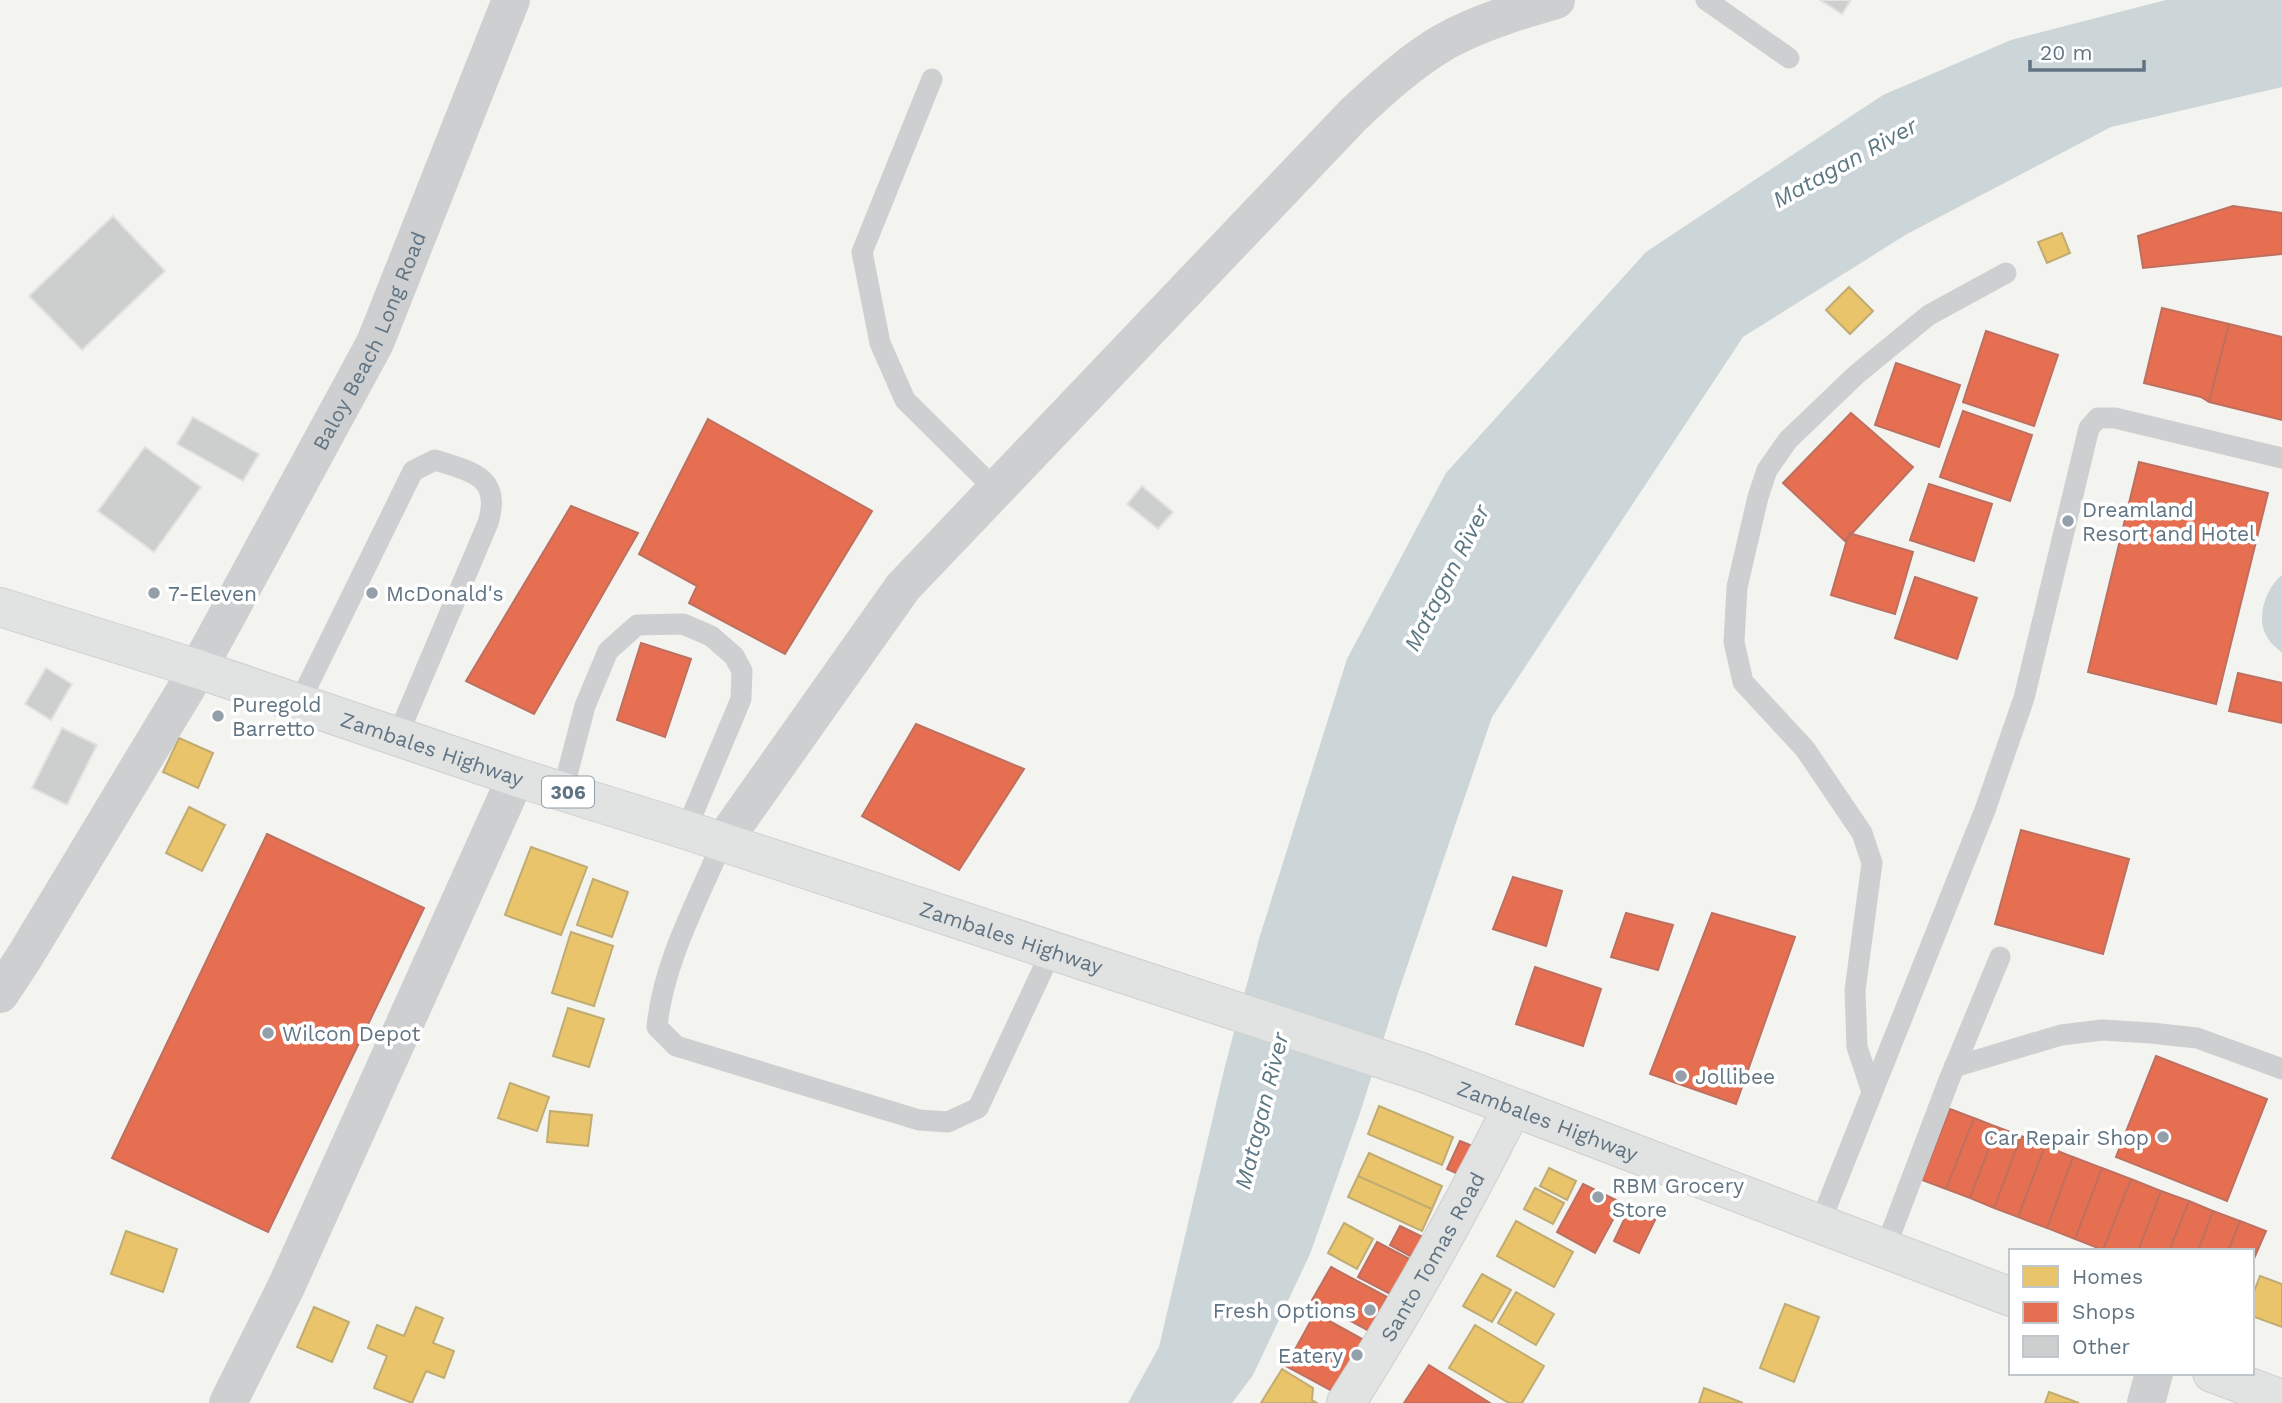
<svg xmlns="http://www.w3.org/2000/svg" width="2282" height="1403" font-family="'Work Sans',sans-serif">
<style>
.water{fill:#ccd5d8}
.homes{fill:#e9c46a;stroke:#c0ac72;stroke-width:2}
.shops{fill:#e76f51;stroke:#be7060;stroke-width:2}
.building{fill:#cdcfce;stroke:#e2e2e1;stroke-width:2}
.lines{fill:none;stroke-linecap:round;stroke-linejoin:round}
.secondary-casing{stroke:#ced0d0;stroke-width:40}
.primary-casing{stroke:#ced0d0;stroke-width:40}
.lane{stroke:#cecfd0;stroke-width:21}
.street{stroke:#cecfd0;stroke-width:38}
.secondary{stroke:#e1e2e2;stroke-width:38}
.primary{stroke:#e1e2e2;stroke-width:38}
.poi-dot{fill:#93a0a9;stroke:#fff;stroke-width:2.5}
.labels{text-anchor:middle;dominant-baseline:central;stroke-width:7;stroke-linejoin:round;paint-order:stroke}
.shield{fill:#fff;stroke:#909ea8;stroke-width:2}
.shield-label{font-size:19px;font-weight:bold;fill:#607483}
.street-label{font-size:21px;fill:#607483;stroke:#fff}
.poi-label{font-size:21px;fill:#607483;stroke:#fff;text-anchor:start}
.water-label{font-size:23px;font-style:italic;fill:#5c7781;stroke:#fff}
</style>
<rect width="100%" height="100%" fill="#f3f3f0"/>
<path class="water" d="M 2166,0 L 2282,0 L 2282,87 L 2111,127 L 1907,234 L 1743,337 L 1492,717 L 1398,993 L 1360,1113 L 1310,1254 L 1253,1375 L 1232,1403 L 1128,1403 L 1159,1347 L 1225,1066 L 1259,939 L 1347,659 L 1446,473 L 1646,252 L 1883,95 L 2011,40 Z
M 2282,575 L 2282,653 C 2277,648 2270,643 2267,637 C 2255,618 2266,588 2282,575 Z"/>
<path class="homes" d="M 2062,233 L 2070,253 L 2047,263 L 2038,242 Z
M 1849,287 L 1873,311 L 1850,334 L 1826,310 Z
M 179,738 L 213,753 L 198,788 L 163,772 Z
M 189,807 L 225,825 L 202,871 L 166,853 Z
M 531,847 L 587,867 L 561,935 L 505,915 Z
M 593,879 L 628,892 L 612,937 L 577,925 Z
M 571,932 L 613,946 L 594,1006 L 552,993 Z
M 568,1008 L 604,1019 L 589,1067 L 553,1056 Z
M 510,1083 L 549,1097 L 537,1131 L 498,1118 Z
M 1379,1106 L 1453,1137 L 1442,1165 L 1368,1134 Z
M 550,1111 L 592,1115 L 588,1146 L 547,1142 Z
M 1369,1153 L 1442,1186 L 1432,1209 L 1358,1176 Z
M 1549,1168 L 1576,1181 L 1567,1200 L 1540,1186 Z
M 1358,1176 L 1432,1209 L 1422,1231 L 1348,1197 Z
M 1535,1188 L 1564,1203 L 1553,1224 L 1524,1209 Z
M 1516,1221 L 1573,1252 L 1554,1287 L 1497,1256 Z
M 1344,1223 L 1373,1239 L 1357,1269 L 1328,1253 Z
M 126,1231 L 177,1249 L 163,1292 L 111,1274 Z
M 1482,1274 L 1511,1290 L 1492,1322 L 1463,1306 Z
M 2260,1276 L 2282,1284 L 2282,1327 L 2252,1316 L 2252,1297 Z
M 1516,1292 L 1554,1314 L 1536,1345 L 1498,1323 Z
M 1785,1304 L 1819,1317 L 1794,1382 L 1760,1368 Z
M 314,1307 L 349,1322 L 332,1362 L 297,1347 Z
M 416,1307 L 443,1318 L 433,1343 L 454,1351 L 444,1378 L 426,1371 L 412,1403 L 374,1388 L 387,1356 L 368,1348 L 377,1325 L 404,1336 Z
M 1475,1325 L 1544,1366 L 1522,1403 L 1509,1403 L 1449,1368 Z
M 1282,1369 L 1313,1388 L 1312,1400 L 1317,1403 L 1261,1403 Z
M 1704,1388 L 1743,1403 L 1699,1403 Z
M 2049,1392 L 2079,1403 L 2045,1403 Z"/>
<path class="shops" d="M 2233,206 L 2282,213 L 2282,254 L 2143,268 L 2138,236 Z
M 2162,308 L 2229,324 L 2209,402 L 2201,397 L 2144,383 Z
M 2229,324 L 2282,337 L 2282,420 L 2209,402 Z
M 1986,331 L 2058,355 L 2034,426 L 1963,402 Z
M 1896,363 L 1960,385 L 1939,447 L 1875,425 Z
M 1963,411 L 2032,435 L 2010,501 L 1940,477 Z
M 1851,413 L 1913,467 L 1845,541 L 1783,483 Z
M 708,419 L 872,511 L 785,654 L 689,603 L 697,586 L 639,554 Z
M 2139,462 L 2268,493 L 2216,704 L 2088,672 Z
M 1929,484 L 1992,504 L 1974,561 L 1910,540 Z
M 571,506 L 638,533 L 534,714 L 466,681 Z
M 1849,533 L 1913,552 L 1895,614 L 1831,595 Z
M 1915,577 L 1977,598 L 1957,659 L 1895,638 Z
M 641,643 L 691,659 L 665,737 L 617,720 Z
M 2238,673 L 2282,683 L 2282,723 L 2229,711 Z
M 916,724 L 1024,769 L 959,870 L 862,816 Z
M 2021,830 L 2129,859 L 2103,954 L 1995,924 Z
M 267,834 L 424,908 L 268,1232 L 112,1158 Z
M 1513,877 L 1562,891 L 1546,946 L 1493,929 Z
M 1626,913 L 1673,925 L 1658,970 L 1611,957 Z
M 1712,913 L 1795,937 L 1736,1104 L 1650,1074 Z
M 1535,967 L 1601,989 L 1583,1046 L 1516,1024 Z
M 2156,1056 L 2267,1099 L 2227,1201 L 2116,1157 Z
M 1950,1109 L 1974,1118 L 1946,1189 L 1922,1180 Z
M 1974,1118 L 1997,1127 L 1970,1198 L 1946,1189 Z
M 1997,1127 L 2021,1136 L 1994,1208 L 1970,1198 Z
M 2021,1136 L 2045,1146 L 2018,1217 L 1994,1208 Z
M 1460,1141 L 1480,1149 L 1467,1178 L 1447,1169 Z
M 2045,1146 L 2073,1157 L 2047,1228 L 2018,1217 Z
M 2073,1157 L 2102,1168 L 2075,1239 L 2047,1228 Z
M 2102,1168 L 2131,1179 L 2103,1250 L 2075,1239 Z
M 2131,1179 L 2161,1191 L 2138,1251 L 2106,1251 L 2103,1250 Z
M 1583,1184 L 1622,1203 L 1595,1253 L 1557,1232 Z
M 2161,1191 L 2189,1201 L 2169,1251 L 2138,1251 Z
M 2189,1201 L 2213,1211 L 2198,1251 L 2169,1251 Z
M 1630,1207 L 1655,1220 L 1639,1253 L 1614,1241 Z
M 2213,1211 L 2240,1221 L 2228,1251 L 2198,1251 Z
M 2240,1221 L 2266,1231 L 2252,1263 L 2252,1251 L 2228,1251 Z
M 1400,1226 L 1435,1243 L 1425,1264 L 1390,1245 Z
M 1377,1242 L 1417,1263 L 1398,1298 L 1358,1277 Z
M 1331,1267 L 1387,1297 L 1369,1331 L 1312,1300 Z
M 1315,1313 L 1373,1345 L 1334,1392 L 1286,1366 Z
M 1429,1365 L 1490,1403 L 1404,1403 Z"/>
<path class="building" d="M 1820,0 L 1851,0 L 1842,14 Z
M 113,216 L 165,271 L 82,350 L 29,296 Z
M 193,417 L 259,454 L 243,481 L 177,444 Z
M 145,447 L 201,487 L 154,552 L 98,511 Z
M 1142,486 L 1173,512 L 1158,529 L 1127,504 Z
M 46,668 L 72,684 L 51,720 L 25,704 Z
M 62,728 L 97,745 L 67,805 L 32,788 Z"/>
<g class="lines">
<g class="secondary-casing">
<g id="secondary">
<path id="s2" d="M 1346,1403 C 1407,1307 1461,1209 1512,1108"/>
</g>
</g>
<g class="primary-casing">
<g id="primary">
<path id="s3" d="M 0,607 L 198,669 L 516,777 L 686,830 L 1421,1072 L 2011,1297"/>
<path d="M 2212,1373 L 2282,1399"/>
</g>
</g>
<path class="lane" d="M 1706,0 L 1789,58
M 932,79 L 862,252 L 880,343 L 905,400 L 997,491
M 299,703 L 413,471 L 435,460 C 473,472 502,477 488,523 L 397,737
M 563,790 L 585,706 L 608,651 L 637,625 L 683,624 L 711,636 L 734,656 L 742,671 L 741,699 L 686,830
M 722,843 C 697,902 663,963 657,1027 L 676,1046 L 919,1120 L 948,1122 L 978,1108 L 1051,952
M 1954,1067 L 2061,1035 L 2102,1030 L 2151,1033 L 2197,1038 L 2282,1069
M 1872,1092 L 1857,1047 L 1855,990 L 1872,863 L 1862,833 L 1805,749 L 1743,682 L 1734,642 L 1737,587 L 1758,497 L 1767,470 L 1788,440 L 1857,374 L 1929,315 L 2006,273
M 1820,1223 L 1985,810 L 2024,698 L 2089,428 L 2098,418 L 2115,418 L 2282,458
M 1885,1249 L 1949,1080 L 2000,957"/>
<g class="street">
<path d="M 722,843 L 903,587 L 1354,114 C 1382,88 1410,62 1444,42 C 1478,23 1518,11 1556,0"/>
<path id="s1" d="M 0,994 L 25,956 L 198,669 L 375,343 L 511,0"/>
<path d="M 228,1403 L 286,1287 L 516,777"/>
<path d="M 2146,1403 L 2154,1373"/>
</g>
<use href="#secondary" class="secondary"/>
<use href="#primary" class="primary"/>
</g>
<g class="poi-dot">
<circle cx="2068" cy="521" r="7"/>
<circle cx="154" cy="593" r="7"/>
<circle cx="372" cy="593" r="7"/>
<circle cx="218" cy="716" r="7"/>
<circle cx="268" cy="1033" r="7"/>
<circle cx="1681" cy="1076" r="7"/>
<circle cx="2163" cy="1137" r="7"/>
<circle cx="1598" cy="1197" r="7"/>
<circle cx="1370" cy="1310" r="7"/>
<circle cx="1357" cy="1355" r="7"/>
</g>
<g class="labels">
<rect class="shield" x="542" y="776.5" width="52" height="31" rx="5"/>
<g class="shield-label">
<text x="568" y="792">306</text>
</g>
<g class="street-label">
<text stroke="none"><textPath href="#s1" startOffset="751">Baloy Beach Long Road</textPath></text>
<text stroke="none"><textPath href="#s3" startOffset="455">Zambales Highway</textPath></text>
<text stroke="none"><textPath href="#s3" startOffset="1064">Zambales Highway</textPath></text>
<text stroke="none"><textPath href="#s3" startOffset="1631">Zambales Highway</textPath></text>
<text stroke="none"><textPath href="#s2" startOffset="170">Santo Tomas Road</textPath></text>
</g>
<g class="poi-label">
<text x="2082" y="509">Dreamland<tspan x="2082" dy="24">Resort and Hotel</tspan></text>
<text x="168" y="593">7-Eleven</text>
<text x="386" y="593">McDonald's</text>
<text x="232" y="704">Puregold<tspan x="232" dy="24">Barretto</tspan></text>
<text x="282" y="1033">Wilcon Depot</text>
<text x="1695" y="1076">Jollibee</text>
<text x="2149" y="1137" text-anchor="end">Car Repair Shop</text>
<text x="1612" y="1185">RBM Grocery<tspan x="1612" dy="24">Store</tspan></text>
<text x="1356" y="1310" text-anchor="end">Fresh Options</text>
<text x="1343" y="1355" text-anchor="end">Eatery</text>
</g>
<g class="water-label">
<text transform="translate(1845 163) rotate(-29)">Matagan River</text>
<text transform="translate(1447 578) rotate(-63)">Matagan River</text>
<text transform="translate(1262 1111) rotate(-76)">Matagan River</text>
</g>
</g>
<rect x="2009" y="1249" width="245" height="126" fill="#ffffff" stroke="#bfc7cd" stroke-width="2"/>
<rect x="2023" y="1266" width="35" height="21" fill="#e9c46a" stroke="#bfc7cd" stroke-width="2"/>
<text x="2072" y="1284" font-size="21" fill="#607483">Homes</text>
<rect x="2023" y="1302" width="35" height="21" fill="#e76f51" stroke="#bfc7cd" stroke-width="2"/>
<text x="2072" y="1319" font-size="21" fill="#607483">Shops</text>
<rect x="2023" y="1336" width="35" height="21" fill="#cdcfce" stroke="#bfc7cd" stroke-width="2"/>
<text x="2072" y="1354" font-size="21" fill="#607483">Other</text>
<path d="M2030 60v10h114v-10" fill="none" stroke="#607483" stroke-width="3.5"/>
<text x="2040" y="60" font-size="21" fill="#607483" stroke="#ffffff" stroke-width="5" paint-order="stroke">20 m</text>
</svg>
